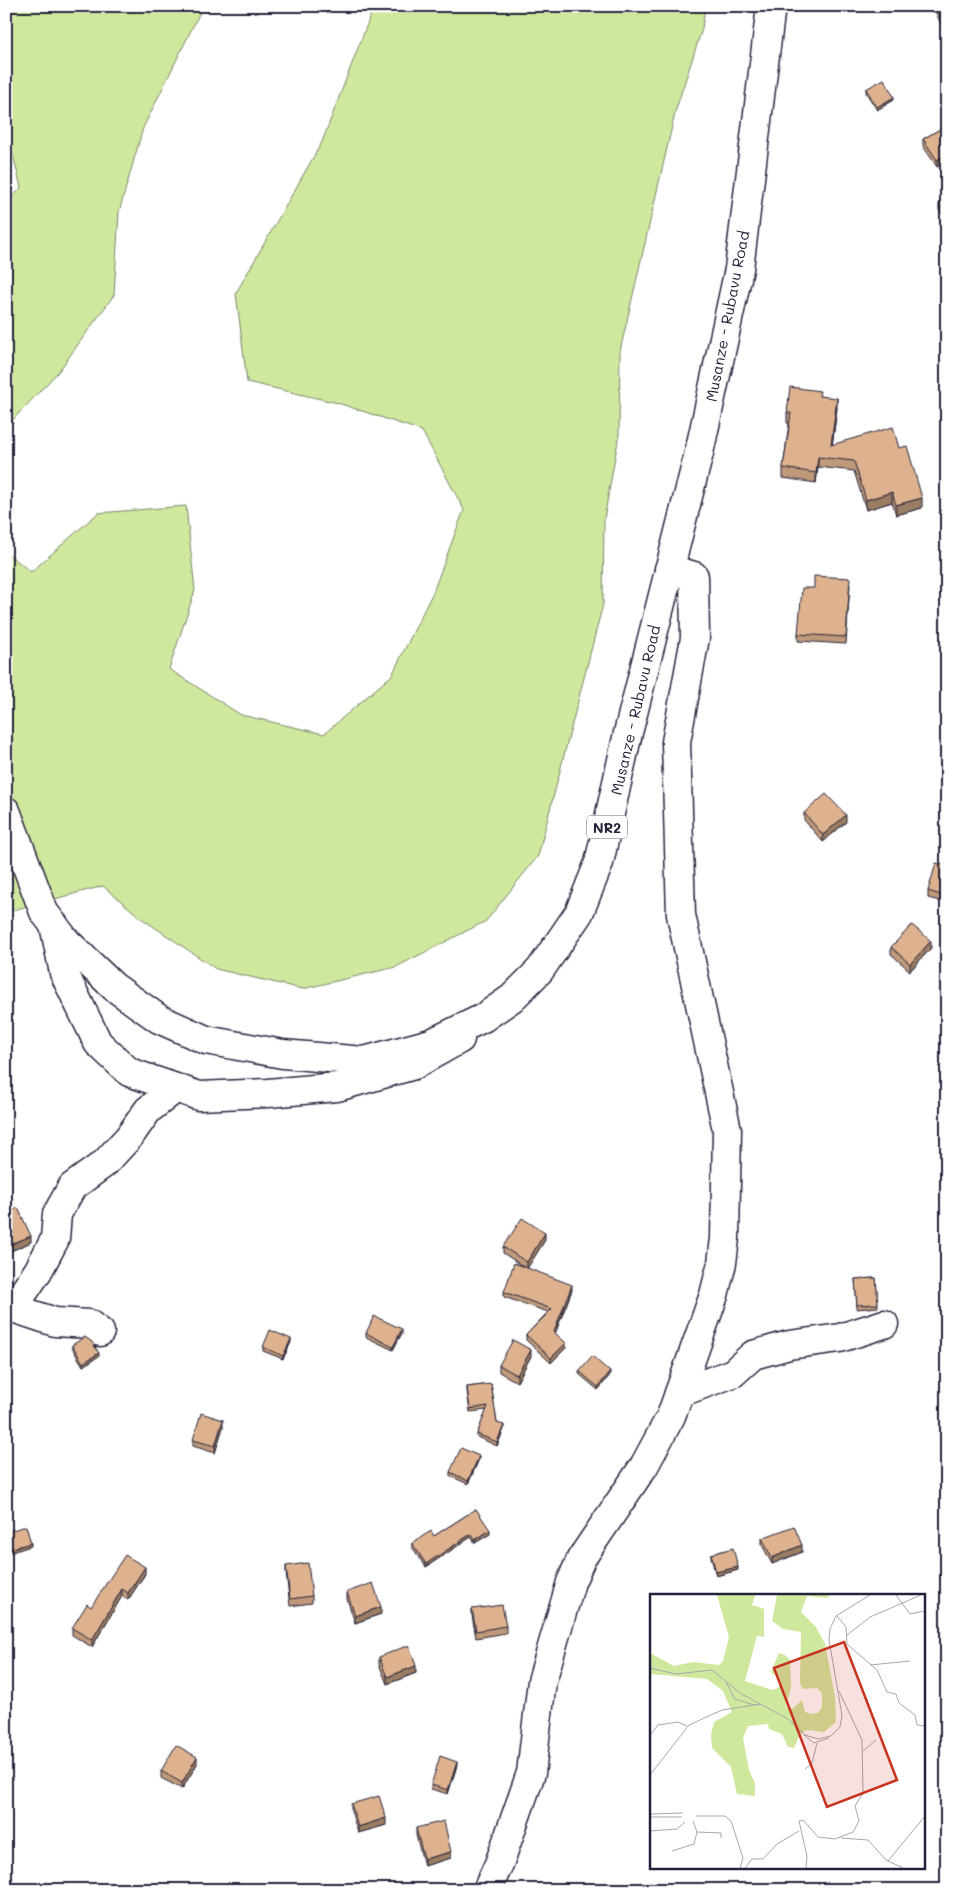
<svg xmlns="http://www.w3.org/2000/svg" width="953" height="1896" font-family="Mali,sans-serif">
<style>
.green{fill:#d0e89e;stroke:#79856c}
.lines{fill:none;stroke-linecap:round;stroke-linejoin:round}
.minor-casing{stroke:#22223b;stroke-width:31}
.major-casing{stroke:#22223b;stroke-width:31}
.highway-casing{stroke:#22223b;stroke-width:31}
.minor{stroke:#fff;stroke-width:28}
.major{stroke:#fff;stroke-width:28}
.highway{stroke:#fff;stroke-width:28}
.wall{fill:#bf997a;stroke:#22223b}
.shaded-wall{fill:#9b7d63;stroke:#22223b}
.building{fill:#deb28e;stroke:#22223b}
.labels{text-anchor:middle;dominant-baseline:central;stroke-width:4;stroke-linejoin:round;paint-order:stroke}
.shield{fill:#fff;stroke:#646476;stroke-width:1}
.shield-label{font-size:14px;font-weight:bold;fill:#22223b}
.street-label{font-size:15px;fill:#22223b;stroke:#fff}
.inset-road{fill:none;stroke:#a7a7b1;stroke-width:1}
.view{fill:#c8321e;fill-opacity:0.15;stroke:#c8321e;stroke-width:2.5}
.inset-edge{fill:none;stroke:#22223b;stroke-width:2.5}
</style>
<rect width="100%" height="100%" fill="#fff"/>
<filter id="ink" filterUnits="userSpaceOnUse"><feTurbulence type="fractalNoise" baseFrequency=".02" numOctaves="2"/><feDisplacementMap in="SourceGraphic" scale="10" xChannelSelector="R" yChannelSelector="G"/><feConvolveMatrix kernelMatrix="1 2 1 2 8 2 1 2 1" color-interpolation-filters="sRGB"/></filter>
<g filter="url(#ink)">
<path class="green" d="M 6,6 L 203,6 L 143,128 L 119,212 L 114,295 L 58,372 L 6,427 L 6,203 L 21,188 L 6,125 Z
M 374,6 L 705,6 L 702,29 L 676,109 L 620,351 L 619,435 L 604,519 L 603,604 L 538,856 L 486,921 L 396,967 L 302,989 L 216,969 L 141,918 L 103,886 L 6,912 L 6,552 L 31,572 L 98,513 L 186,506 L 195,590 L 169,669 L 241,715 L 324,734 L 392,675 L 433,592 L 464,510 L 422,431 L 338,403 L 247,382 L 236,293 L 322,142 Z"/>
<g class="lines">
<g class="minor-casing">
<path id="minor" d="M 54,925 L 64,973 L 98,1043 L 129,1072 L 199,1096 L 268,1093 L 337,1087 L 414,1065 L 460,1039
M 13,1308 L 55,1322 L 89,1324 L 100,1332
M 6,1311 L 13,1308 L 38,1271 L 55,1239 L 57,1214 L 72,1187 L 105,1163 L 129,1137 L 148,1110 L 176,1088
M 679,1393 L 733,1373 L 753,1355 L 789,1345 L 840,1338 L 884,1324"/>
</g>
<g class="major-casing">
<path id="major" d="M 487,1890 L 499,1864 L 531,1773 L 542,1681 L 571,1582 L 581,1559 L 644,1466 L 671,1416 L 714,1295 L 722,1263 L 725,1238 L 727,1130 L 681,915 L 676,742 L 695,638 L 694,576 L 669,569"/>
</g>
<g class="highway-casing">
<path id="highway" d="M 6,811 L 44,912 L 66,941 L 114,987 L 159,1019 L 206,1040 L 283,1054 L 364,1061 L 431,1043 L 483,1018 L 512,998 L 540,970 L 579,913 L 599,863 L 628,733 L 699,453 L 739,269 L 771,6"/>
</g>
<use href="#minor" class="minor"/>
<use href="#major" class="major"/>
<use href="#highway" class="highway"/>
</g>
<path class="wall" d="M 849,6 L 860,6 L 852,11 Z
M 933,6 L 947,6 L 946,36 Z
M 866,89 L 894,100 L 877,110 L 866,93 Z
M 947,125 L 947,161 L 937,167 L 923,146 L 923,139 Z
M 947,198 L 947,220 L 939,210 L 939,204 Z
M 820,396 L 837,408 L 832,445 L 899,448 L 922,508 L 896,515 L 892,502 L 866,510 L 854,471 L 818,467 L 816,483 L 783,478 L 783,468 L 789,423 L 787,423 L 787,413 Z
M 850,585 L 846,644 L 798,641 L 798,634 L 814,588 Z
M 804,813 L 846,822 L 823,842 L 804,820 Z
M 947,866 L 947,903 L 928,898 L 928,891 Z
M 891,947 L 931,948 L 910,971 L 891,954 Z
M 6,1213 L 31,1242 L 11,1251 L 6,1239 Z
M 545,1240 L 527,1268 L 572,1290 L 555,1333 L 566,1348 L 551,1363 L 526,1340 L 526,1335 L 548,1312 L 504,1297 L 504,1292 L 524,1267 L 503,1253 L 503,1247 Z
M 876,1278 L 878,1307 L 857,1309 L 855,1279 Z
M 366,1333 L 402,1333 L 393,1350 L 366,1337 Z
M 291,1342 L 283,1359 L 263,1351 L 263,1347 Z
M 72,1345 L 99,1356 L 83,1366 L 72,1348 Z
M 531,1356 L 517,1382 L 499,1372 L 499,1365 Z
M 579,1371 L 610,1375 L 598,1390 L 579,1374 Z
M 491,1384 L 497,1423 L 504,1429 L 497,1446 L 477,1437 L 477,1434 L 487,1410 L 470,1412 L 467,1391 L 467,1387 Z
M 223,1427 L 215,1453 L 193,1446 L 193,1440 Z
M 479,1459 L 468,1484 L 450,1476 L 450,1472 Z
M 476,1509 L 490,1534 L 475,1543 L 471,1537 L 426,1567 L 412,1547 L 412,1543 L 434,1536 Z
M 762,1538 L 802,1552 L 772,1564 L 762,1545 Z
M 711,1554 L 738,1570 L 716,1576 L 711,1557 Z
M 286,1566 L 312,1596 L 312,1603 L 290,1606 L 286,1573 Z
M 145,1574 L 128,1600 L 122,1596 L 92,1647 L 72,1635 L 72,1628 L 91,1607 Z
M 347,1592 L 381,1614 L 355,1623 L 347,1599 Z
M 472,1609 L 506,1626 L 506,1633 L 476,1638 L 472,1616 Z
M 379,1657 L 416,1673 L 387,1684 L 379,1664 Z
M 197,1764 L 182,1789 L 161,1778 L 161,1771 Z
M 457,1765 L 448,1794 L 431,1789 L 431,1785 Z
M 351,1804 L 386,1825 L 358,1833 L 351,1811 Z
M 416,1828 L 451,1858 L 424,1866 L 416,1835 Z"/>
<path class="shaded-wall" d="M 852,6 L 860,6 L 852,11 Z
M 894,97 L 894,100 L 877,110 L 877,107 Z
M 947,154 L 947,161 L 937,167 L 937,160 Z
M 837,398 L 837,408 L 831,455 L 831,445 Z
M 818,457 L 818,467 L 816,483 L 816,473 Z
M 892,492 L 892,502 L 866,510 L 866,500 Z
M 922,498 L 922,508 L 896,515 L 896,505 Z
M 846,815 L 846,822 L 823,842 L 823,835 Z
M 931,941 L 931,948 L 910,971 L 910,964 Z
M 545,1233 L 545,1240 L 527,1269 L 527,1262 Z
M 31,1236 L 31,1242 L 11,1251 L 11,1244 Z
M 572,1285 L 572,1290 L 554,1337 L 554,1332 Z
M 402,1329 L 402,1333 L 393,1350 L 393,1347 Z
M 291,1339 L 291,1342 L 283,1359 L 283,1356 Z
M 566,1343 L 566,1348 L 551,1363 L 551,1358 Z
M 531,1350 L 531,1356 L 517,1382 L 517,1375 Z
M 99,1353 L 99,1356 L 83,1366 L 83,1363 Z
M 610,1372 L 610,1375 L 598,1390 L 598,1387 Z
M 223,1420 L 223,1427 L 215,1453 L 215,1446 Z
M 504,1425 L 504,1429 L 497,1446 L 497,1442 Z
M 479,1456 L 479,1459 L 468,1484 L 468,1481 Z
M 490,1530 L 490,1534 L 475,1543 L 475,1540 Z
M 471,1534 L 471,1537 L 426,1567 L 426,1564 Z
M 31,1543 L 31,1546 L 9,1553 L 9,1549 Z
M 802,1545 L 802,1552 L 772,1564 L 772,1558 Z
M 145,1567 L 145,1574 L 128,1600 L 128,1593 Z
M 738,1567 L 738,1570 L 716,1576 L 716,1572 Z
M 122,1589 L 122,1596 L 92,1647 L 92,1640 Z
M 381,1607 L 381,1614 L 355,1623 L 355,1616 Z
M 416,1666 L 416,1673 L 387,1684 L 387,1677 Z
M 197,1757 L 197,1764 L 182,1789 L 182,1783 Z
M 457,1762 L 457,1765 L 448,1794 L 448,1790 Z
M 386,1818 L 386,1825 L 358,1833 L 358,1827 Z
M 451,1852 L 451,1858 L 424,1866 L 424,1859 Z"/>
<path class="building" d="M 936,6 L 947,6 L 947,29 L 946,29 Z
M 884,79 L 894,97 L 877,107 L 866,89 Z
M 947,125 L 947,154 L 937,160 L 923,139 Z
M 947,198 L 947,214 L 939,204 Z
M 790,387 L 820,391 L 819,396 L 837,398 L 831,445 L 893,427 L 899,448 L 907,446 L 922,498 L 896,505 L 892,492 L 866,500 L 854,461 L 818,457 L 816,473 L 783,468 L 791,413 L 787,413 Z
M 814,576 L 850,578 L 846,637 L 798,634 L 802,588 L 814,588 Z
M 826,794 L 846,815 L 823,835 L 804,813 Z
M 936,863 L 947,866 L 947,897 L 928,891 Z
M 912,925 L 931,941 L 910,964 L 891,947 Z
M 18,1208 L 31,1236 L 11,1244 L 6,1232 L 6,1213 Z
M 522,1218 L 545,1233 L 527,1262 L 503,1247 Z
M 514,1263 L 572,1285 L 554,1332 L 566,1343 L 551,1358 L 526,1335 L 552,1309 L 504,1292 Z
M 876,1278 L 878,1304 L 857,1305 L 855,1279 Z
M 374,1316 L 402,1329 L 393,1347 L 366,1333 Z
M 270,1330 L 291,1339 L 283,1356 L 263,1347 Z
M 85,1337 L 92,1342 L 99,1353 L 83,1363 L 72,1345 Z
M 513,1340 L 531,1350 L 517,1375 L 499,1365 Z
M 592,1356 L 610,1372 L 598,1387 L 579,1371 Z
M 491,1384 L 497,1423 L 504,1425 L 497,1442 L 477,1434 L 488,1406 L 470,1409 L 467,1387 Z
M 201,1413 L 223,1420 L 215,1446 L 193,1440 Z
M 461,1448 L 479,1456 L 468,1481 L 450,1472 Z
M 476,1509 L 490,1530 L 475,1540 L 471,1534 L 426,1564 L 412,1543 L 431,1531 L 434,1536 Z
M 26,1526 L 31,1543 L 9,1549 L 6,1541 L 6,1532 Z
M 794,1526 L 802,1545 L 772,1558 L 762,1538 Z
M 733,1548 L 738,1567 L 716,1572 L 711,1554 Z
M 125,1555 L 145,1567 L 128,1593 L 122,1589 L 92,1640 L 72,1628 L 87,1604 L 91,1607 Z
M 308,1563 L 312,1596 L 290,1599 L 286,1566 Z
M 373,1583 L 381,1607 L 355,1616 L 347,1592 Z
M 502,1605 L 506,1626 L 476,1631 L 472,1609 Z
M 409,1645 L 416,1666 L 387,1677 L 379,1657 Z
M 176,1745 L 197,1757 L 182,1783 L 161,1771 Z
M 440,1756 L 457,1762 L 448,1790 L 431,1785 Z
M 379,1796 L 386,1818 L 358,1827 L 351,1804 Z
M 444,1821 L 451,1852 L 424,1859 L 416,1828 Z
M 243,1886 L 253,1890 L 242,1890 Z"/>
</g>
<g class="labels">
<rect class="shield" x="587" y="815.5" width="40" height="23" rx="4"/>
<g class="shield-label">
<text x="607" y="827">NR2</text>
</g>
<g class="street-label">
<text transform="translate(727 316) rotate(-79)">Musanze - Rubavu Road</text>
<text transform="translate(635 710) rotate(-77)">Musanze - Rubavu Road</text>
</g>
</g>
<g transform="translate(650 1594)">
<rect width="275" height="275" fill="#fff"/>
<path d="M 67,1 L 105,1 L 102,11 L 114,15 L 114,43 L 107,42 L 95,87 L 122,96 L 128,94 L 131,87 L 121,78 L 129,59 L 135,61 L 140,66 L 141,93 L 136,113 L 142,115 L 152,106 L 155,118 L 162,120 L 168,119 L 172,113 L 172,99 L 167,94 L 153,95 L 150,89 L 151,38 L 133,35 L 122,27 L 127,1 L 180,1 L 177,4 L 157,2 L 151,18 L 166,33 L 175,50 L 185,102 L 186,128 L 174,138 L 156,136 L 149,142 L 144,154 L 138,153 L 132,140 L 119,135 L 118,130 L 98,132 L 93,144 L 99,176 L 105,189 L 105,202 L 87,200 L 81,173 L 62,154 L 61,141 L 64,128 L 82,118 L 73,97 L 57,85 L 0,80 L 0,59 L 24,72 L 43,68 L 69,71 L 73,67 L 79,43 Z" fill="#d0e89e"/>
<path class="inset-road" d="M 246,1 L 260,20 L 275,17M 187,22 L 196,33 L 197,50 L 227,76 L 237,98 L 246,100 L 249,109 L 265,121 L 267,131 L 275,132M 196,42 L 220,23 L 271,1M 220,71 L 260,67M 0,74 L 26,80 L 62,76 L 90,99 L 138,125 L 155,141 L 168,145 L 181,142 L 190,133 L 192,121 L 179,46 L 180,35 L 186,22 L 220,1M 76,88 L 85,105 L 104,111M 0,141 L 8,131 L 28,128 L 37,132M 154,141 L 164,149 L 179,144M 213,157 L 226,146M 155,175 L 162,169 L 167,149M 0,181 L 39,131 L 72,116 L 111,110M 0,220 L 33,219M 46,222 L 75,222 L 81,227 L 93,264 L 90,274M 0,223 L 32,223M 0,237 L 27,235 L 35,228M 47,238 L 71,239 L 71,244M 191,244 L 218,246 L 236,266 L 253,274M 22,257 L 44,250 L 47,238 L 43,227M 238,267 L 275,222M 95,274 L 102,265 L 113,265 L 127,250 L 149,237M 156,274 L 157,262 L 149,227 L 153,226 L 168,243 L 185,245 L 203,238 L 209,227 L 205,212 L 213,199 L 212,146 L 189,97"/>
<path class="view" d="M 194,48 L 247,186 L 177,213 L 124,74 Z"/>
<rect width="275" height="275" class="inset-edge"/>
</g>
<rect width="953" height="1896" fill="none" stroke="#fff" stroke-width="25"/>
<rect x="12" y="12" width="928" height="1871" fill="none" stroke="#22223b" stroke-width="2" filter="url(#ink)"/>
</svg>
